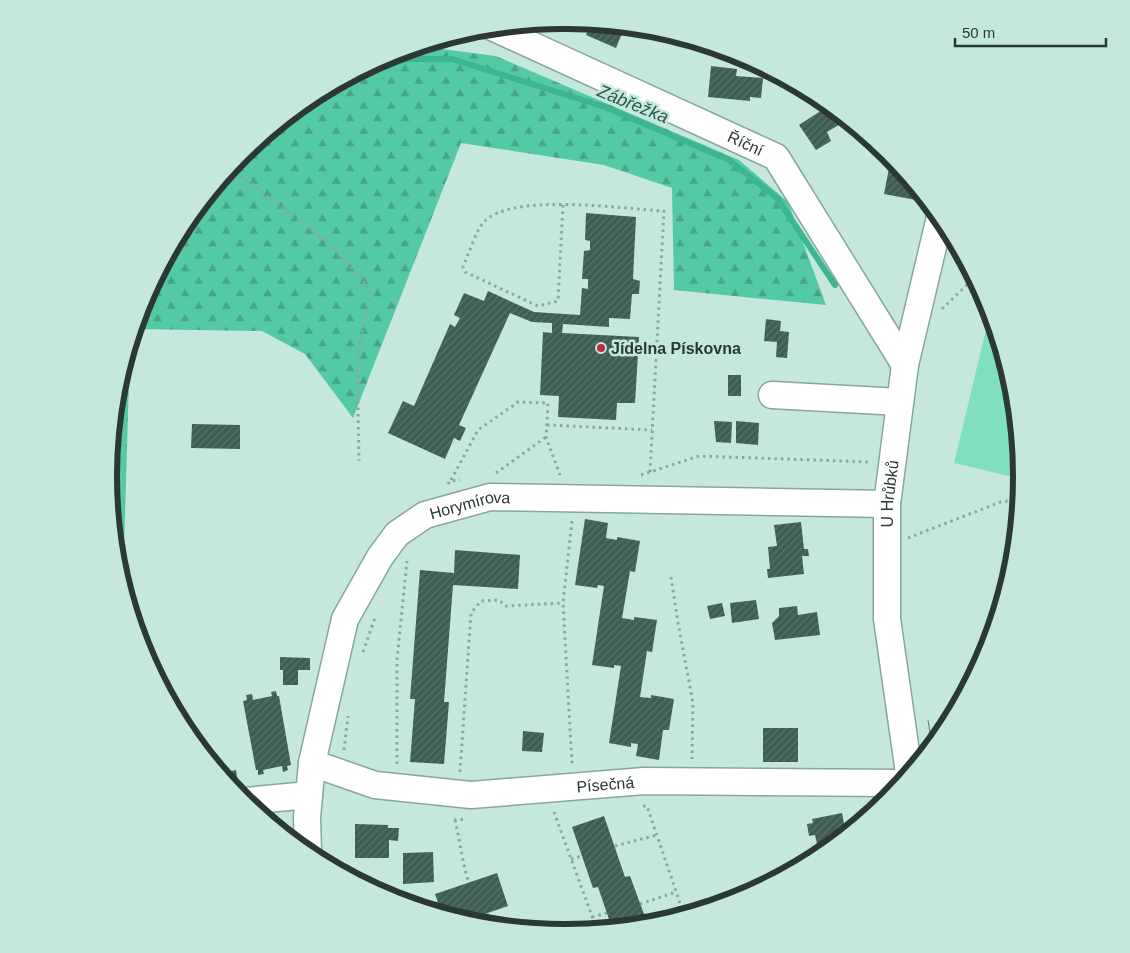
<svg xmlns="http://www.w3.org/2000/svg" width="1130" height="953" font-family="Arial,sans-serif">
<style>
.forest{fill:url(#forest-firs)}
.garden{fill:#7fdfc0}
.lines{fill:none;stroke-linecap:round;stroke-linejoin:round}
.stream{stroke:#3db593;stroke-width:6}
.building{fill:url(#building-hatch)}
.minor-casing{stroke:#88a79c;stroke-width:29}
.path{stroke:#8da69d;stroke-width:3;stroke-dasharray:2.5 4;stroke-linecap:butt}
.minor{stroke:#fff;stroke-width:26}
.tram{stroke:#61746d;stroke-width:1}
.poi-dot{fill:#bd2c3b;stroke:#c6e7db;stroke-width:2}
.labels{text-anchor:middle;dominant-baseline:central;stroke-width:5;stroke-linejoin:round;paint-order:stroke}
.street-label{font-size:16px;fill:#2b3833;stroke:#c6e7db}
.poi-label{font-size:16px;font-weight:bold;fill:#2b3833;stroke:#c6e7db;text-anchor:start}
.water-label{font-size:18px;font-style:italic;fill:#295a4b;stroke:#c6e7db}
.rim{fill:none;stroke:#2b3833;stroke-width:6}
</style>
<defs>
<pattern id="forest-firs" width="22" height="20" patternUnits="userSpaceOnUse" patternTransform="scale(1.25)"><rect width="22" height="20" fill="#54c9a6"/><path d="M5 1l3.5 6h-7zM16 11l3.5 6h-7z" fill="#46a488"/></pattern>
<pattern id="building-hatch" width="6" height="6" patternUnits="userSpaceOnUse" patternTransform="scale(1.25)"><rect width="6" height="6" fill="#405d53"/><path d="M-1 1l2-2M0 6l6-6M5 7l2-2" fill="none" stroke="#597169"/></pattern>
</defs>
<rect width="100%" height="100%" fill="#c6e7db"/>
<path class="forest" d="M 418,46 L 496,56 L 739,160 L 788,202 L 826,305 L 674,290 L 672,188 L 604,165 L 461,143 L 353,418 L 305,354 L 262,331 L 135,329 L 143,302 L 186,223 L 242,154 L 312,97 L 391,55 Z
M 130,346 L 123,583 L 117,565 L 109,476 L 117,387 Z"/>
<path class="garden" d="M 990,313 L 1013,388 L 1021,479 L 954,463 Z"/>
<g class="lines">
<path class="stream" d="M 363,70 L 408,59 L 452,59 L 605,107 L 729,160 L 777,198 L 835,285"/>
</g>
<path class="building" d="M 591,23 L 625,26 L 616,48 L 586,35 Z
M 712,46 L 723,50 L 723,53 L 712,52 Z
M 711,66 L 737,69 L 736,76 L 763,78 L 761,98 L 750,97 L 750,101 L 708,97 Z
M 821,99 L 847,120 L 827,132 L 831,141 L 816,150 L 799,125 L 822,110 L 817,101 Z
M 891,158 L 918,191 L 916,200 L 884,194 Z
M 586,213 L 636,217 L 633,279 L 640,281 L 639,294 L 632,294 L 630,319 L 609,318 L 609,327 L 563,324 L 562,333 L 639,337 L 635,403 L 617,403 L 616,420 L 558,417 L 559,396 L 540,395 L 543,332 L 552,333 L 552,323 L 532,322 L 510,313 L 459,425 L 466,428 L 460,441 L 454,438 L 445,459 L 388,433 L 403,401 L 414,406 L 450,324 L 455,327 L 460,318 L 454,315 L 464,293 L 484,301 L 488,291 L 534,312 L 580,315 L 582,288 L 588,289 L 588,279 L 582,279 L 584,251 L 590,250 L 590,241 L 585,240 Z
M 766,319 L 781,321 L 780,331 L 789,332 L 787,358 L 776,357 L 777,342 L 764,341 Z
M 728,375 L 741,375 L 741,396 L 728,396 Z
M 714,421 L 732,422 L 731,443 L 716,442 Z
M 736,421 L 759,423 L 758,445 L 736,443 Z
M 192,424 L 240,425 L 240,449 L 191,448 Z
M 585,519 L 608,523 L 606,538 L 617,540 L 617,537 L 640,541 L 635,572 L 630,571 L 622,618 L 634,620 L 634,617 L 657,620 L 652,652 L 647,651 L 640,697 L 651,698 L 651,695 L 674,699 L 669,730 L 663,730 L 659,760 L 636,756 L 638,744 L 631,743 L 631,747 L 609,743 L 621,666 L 614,665 L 614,668 L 592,665 L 604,586 L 598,585 L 597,588 L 575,585 Z
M 801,522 L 804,549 L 808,549 L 809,556 L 802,556 L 804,574 L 768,578 L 767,569 L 770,569 L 768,547 L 777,546 L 774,525 Z
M 455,550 L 520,555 L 518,589 L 453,585 L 444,702 L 449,702 L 444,764 L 410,762 L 415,699 L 410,699 L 420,570 L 454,573 Z
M 756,600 L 759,619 L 732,623 L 730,603 Z
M 722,603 L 725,616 L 710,619 L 707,606 Z
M 797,606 L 798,615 L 817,612 L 820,635 L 775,640 L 772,623 L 779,616 L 779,608 Z
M 280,657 L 310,658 L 310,670 L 298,670 L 298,685 L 283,685 L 283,670 L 280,670 Z
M 276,691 L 277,696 L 279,696 L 291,765 L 287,766 L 288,770 L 283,772 L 282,766 L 263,770 L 264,774 L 258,775 L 258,770 L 256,770 L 243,701 L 247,700 L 246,695 L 252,694 L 253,700 L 272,696 L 271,692 Z
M 763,728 L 798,728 L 798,762 L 763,762 Z
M 523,731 L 544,733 L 542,752 L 522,751 Z
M 236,770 L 239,789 L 234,790 L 227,781 L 226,772 Z
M 842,813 L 846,834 L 838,841 L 817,844 L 815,835 L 809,836 L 807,824 L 813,823 L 812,819 Z
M 604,816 L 625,877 L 630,876 L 648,925 L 612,928 L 598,887 L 593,888 L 572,827 Z
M 355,824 L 388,825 L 388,828 L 399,828 L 398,841 L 389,840 L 389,858 L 355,858 Z
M 433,852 L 434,882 L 403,884 L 403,853 Z
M 787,872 L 788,873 L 771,882 L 769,877 Z
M 497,873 L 508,906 L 464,921 L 442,914 L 435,894 Z"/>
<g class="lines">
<g class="minor-casing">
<g id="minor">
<path id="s1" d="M 492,27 L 776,157 L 905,365"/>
<path d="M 772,395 L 900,402"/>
<path id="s2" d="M 312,763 L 375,785 L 471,795 L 644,781 L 901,783"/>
<path id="s3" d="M 909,773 L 887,619 L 887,504 L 905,365 L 940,217"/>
<path d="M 245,801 L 309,795"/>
<path id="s4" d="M 308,853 L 307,817 L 312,763 L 345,619 L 380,557 L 397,534 L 425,515 L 490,497 L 887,504"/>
</g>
</g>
<path class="path" d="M 230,168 L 329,243 L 370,289 L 357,360 L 359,461
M 563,205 L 558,301 L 538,306 L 465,272 L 463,267 C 468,256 476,230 484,222 C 511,192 624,209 664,211 L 650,472
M 942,309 L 974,278
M 547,425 L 652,430
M 496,473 L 546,437
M 641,475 L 699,456 L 871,462
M 451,480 L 478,430 L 518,402 L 548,403 L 546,437 L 560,475
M 448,484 L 450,481 L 460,480
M 572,521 L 563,603 L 572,764
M 908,538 L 1003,501 L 1019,502
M 671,577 L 678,623 L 693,703 L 692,759
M 363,652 L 376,615
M 982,660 L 1014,551
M 344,750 L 348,716
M 397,764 L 397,660 L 407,561
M 460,772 L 471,613 L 481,601 L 499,600 L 506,606 L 563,603
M 643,806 L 647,806 L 684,915
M 554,812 L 597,930
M 454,820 L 466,819
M 455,820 C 460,841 462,862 469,883
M 615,846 L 657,835
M 571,859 L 582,856
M 640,904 L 676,892
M 487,913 L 493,926
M 592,917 L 607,913"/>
<use href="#minor" class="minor"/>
<path class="tram" d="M 928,720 L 932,745"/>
</g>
<circle class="poi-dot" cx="601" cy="348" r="5"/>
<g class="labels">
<g class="street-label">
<text stroke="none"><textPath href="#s1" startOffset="279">Říční</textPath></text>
<text stroke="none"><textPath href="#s3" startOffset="281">U Hrůbků</textPath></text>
<text stroke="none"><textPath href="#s4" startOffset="418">Horymírova</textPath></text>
<text stroke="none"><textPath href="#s2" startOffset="298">Písečná</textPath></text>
</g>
<g class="poi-label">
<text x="611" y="348">Jídelna Pískovna</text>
</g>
<g class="water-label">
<text transform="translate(633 104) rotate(22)">Zábřežka</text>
</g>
</g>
<path d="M0 0H1130V953H0ZM564 29H566A447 447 0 0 1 1013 476V477A447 447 0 0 1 566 924H564A447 447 0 0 1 117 477V476A447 447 0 0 1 564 29Z" fill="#c6e7db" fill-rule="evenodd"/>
<path class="rim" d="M564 29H566A447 447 0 0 1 1013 476V477A447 447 0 0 1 566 924H564A447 447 0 0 1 117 477V476A447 447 0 0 1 564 29Z"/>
<path d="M955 38v8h151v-8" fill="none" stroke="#2b3833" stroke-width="2.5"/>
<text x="962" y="38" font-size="15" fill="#2b3833" stroke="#c6e7db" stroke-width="4" paint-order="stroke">50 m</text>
</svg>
